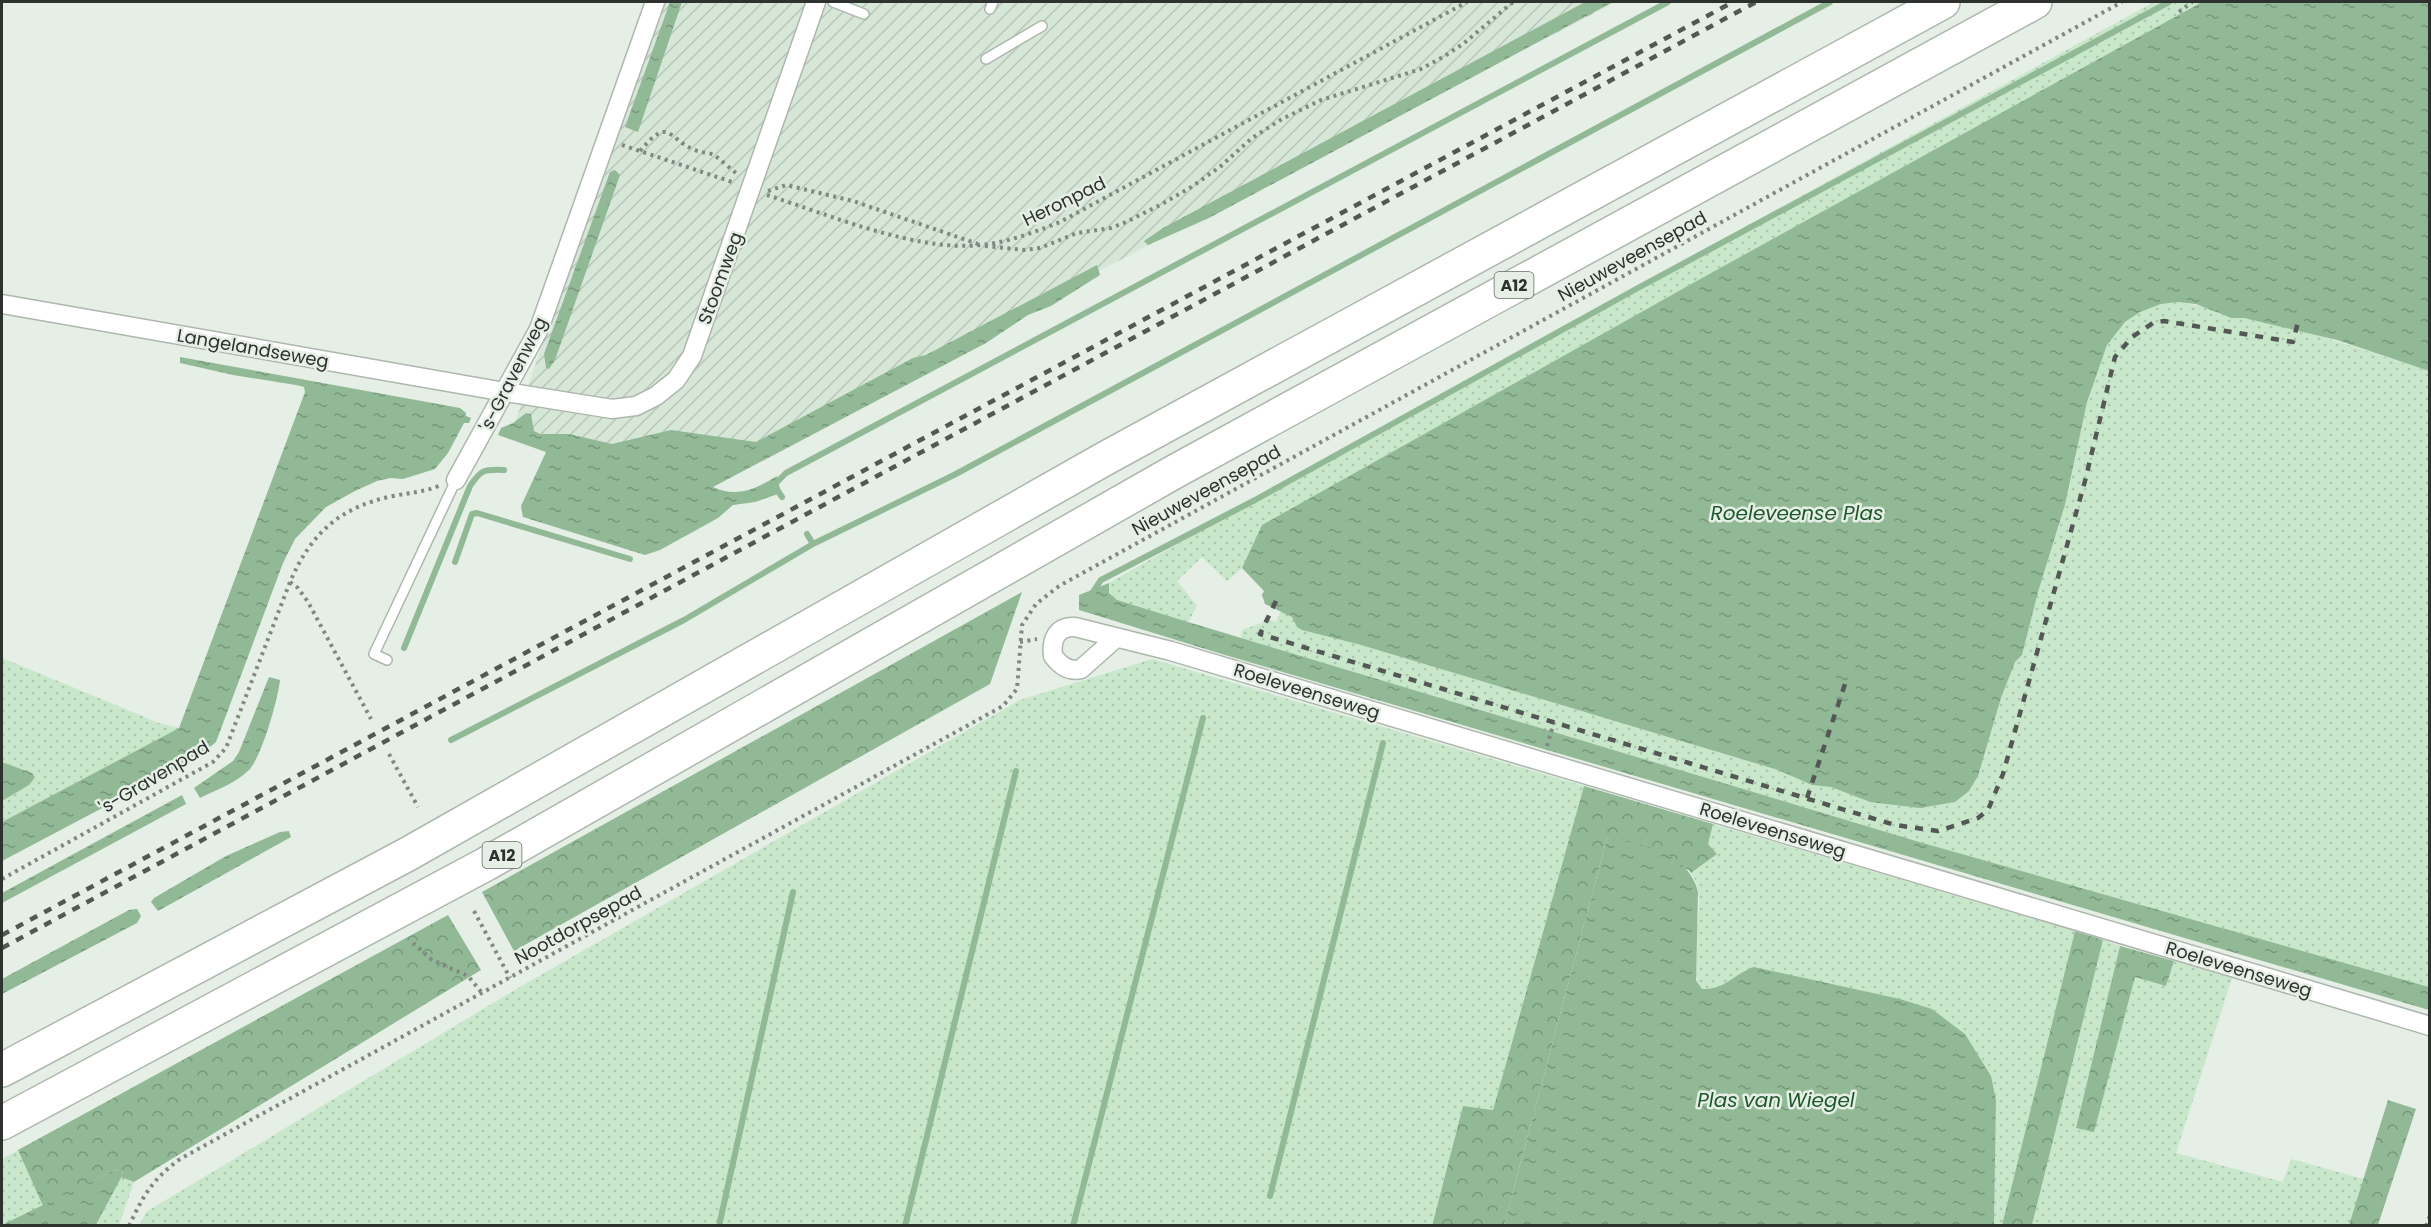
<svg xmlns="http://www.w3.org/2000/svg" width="2431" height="1227" font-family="Poppins,sans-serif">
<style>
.industrial{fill:url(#industrial-furrows)}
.grass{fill:url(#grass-dots)}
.forest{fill:url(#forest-crowns)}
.water{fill:url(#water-ripples)}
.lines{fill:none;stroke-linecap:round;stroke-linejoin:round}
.stream{stroke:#91b996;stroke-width:6}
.service-casing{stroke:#adb7ae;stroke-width:12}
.minor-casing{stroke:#adb7ae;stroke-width:21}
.motorway-casing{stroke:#adb7ae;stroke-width:36}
.path{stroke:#818882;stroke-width:4;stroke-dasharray:3 4.5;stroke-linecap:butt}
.service{stroke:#fff;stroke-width:9}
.minor{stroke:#fff;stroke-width:18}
.motorway{stroke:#fff;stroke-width:33}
.rail{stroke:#535854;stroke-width:4.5;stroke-dasharray:8 8;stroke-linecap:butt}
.labels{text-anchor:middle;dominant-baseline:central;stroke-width:5;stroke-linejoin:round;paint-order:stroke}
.shield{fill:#e5efe5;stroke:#656b66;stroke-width:1.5}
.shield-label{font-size:16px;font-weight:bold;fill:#2e322f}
.street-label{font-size:18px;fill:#2e322f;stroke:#e5efe5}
.water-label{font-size:20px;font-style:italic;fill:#1e592b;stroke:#e5efe5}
</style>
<defs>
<pattern id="industrial-furrows" width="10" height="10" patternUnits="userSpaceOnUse" patternTransform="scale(1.5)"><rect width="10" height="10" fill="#d6e6d7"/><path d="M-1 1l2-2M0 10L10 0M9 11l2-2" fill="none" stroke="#b8c6b9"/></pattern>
<pattern id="grass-dots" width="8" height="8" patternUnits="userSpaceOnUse" patternTransform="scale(1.5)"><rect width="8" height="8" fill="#c8e7cb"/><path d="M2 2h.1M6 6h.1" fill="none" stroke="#acc7af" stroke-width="1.8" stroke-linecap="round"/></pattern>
<pattern id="forest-crowns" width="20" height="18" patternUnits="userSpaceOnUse" patternTransform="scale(1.5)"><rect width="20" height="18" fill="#91b996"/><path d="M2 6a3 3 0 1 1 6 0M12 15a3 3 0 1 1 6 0" fill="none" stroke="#77977b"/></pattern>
<pattern id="water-ripples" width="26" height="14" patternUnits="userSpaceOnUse" patternTransform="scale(1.5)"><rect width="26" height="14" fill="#91b996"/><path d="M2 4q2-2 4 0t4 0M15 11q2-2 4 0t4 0" fill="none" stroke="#77977b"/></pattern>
</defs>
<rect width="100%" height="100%" fill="#e5efe5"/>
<path class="industrial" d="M 663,2 L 1616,2 L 707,475 L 512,431 Z"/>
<path class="grass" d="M 2154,2 L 2202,2 L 1693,283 L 1262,525 L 1242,568 L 1227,581 L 1202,557 L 1177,581 L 1197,606 L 1188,622 L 1117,600 L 1109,593 L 1109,583 L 1481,372 Z
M 2177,302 L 2207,307 L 2219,314 L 2231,318 L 2244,318 L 2314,334 L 2429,371 L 2429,987 L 1916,841 L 1241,638 L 1242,630 L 1270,620 L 1276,622 L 1281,611 L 1292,617 L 1297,627 L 1302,630 L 1361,645 L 1778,770 L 1812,785 L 1831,787 L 1870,802 L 1969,791 L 1978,776 L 2001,698 L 2015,662 L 2022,655 C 2028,633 2032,610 2039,588 C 2047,561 2058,533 2065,505 C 2079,453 2082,396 2107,346 C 2120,320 2149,303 2177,302 Z
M 2,658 L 159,723 L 179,728 L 2,822 L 2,801 L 29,785 L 32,773 L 2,762 Z
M 1152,659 L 1584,786 L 1493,1110 L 1463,1106 L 1432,1225 L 139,1226 L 146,1212 L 513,991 L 1020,700 Z
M 1713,824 L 2075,931 L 2002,1225 L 1994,1225 L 1994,1220 L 1996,1100 L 1965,1034 L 1932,1009 L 1745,970 L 1720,988 L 1702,989 C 1680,958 1713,903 1691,873 L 1717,854 L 1708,844 Z
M 2103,940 L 2120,946 L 2076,1128 L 2094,1131 L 2135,976 L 2166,986 L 2174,961 L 2232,978 L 2176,1153 L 2283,1182 L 2291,1159 L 2364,1179 L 2349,1225 L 2032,1226 Z
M 18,1150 L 43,1206 L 2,1226 L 2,1159 Z
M 121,1177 L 134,1182 L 119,1225 L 96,1226 Z"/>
<path class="forest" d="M 1022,592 L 990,684 L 514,951 L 482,892 Z
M 1584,786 L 1713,824 L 1708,844 L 1717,854 L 1691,873 L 1689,870 L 1607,838 L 1504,1225 L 1432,1226 L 1463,1106 L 1493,1110 Z
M 448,915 L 481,970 L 134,1182 L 121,1177 L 123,1172 L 117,1169 L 43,1206 L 18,1150 Z
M 2075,931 L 2103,940 L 2032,1225 L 2002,1225 Z
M 2120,946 L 2174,961 L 2166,986 L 2135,977 L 2094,1132 L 2076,1128 Z
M 2388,1100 L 2416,1109 L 2378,1225 L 2349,1225 Z"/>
<path class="water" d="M 670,2 L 682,2 L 638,132 L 625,127 Z
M 1585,2 L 1613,2 L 1209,218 L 1148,245 L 1144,241 L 1163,228 Z
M 2202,2 L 2429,2 L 2429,371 L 2337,340 L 2244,318 L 2231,318 L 2196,304 L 2177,302 L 2161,304 L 2140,312 L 2125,322 L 2107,345 L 2087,402 L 2065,505 L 2038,592 L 2022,655 L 2015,662 L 2001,698 L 1978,776 L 1969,791 L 1955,802 L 1920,808 L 1870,802 L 1831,787 L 1812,785 L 1778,770 L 1361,645 L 1302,630 L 1297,627 L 1292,617 L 1265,604 L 1262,595 L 1264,591 L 1242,568 L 1262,525 L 1693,283 Z
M 615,170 L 620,175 L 555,360 L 549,369 L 546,368 L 544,354 L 610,172 Z
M 1097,265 L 1100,275 L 1051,306 L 1028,315 L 986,343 L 713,487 C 736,498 756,489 777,476 L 781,493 L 755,502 L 733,505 L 718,518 L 660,550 L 645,555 L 523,517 L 521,506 L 546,452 L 498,435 L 501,428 L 513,423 L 526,413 L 531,414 L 534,431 L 540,434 L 569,434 L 612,444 L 671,430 L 756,442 L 913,358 L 926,355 Z
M 180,357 L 460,408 L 466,413 L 466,416 L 471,418 L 469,423 L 464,423 L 448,453 L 435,469 L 403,479 L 390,478 L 377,481 L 355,491 L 326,507 L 295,539 L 283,563 L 216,742 L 205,751 L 161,777 L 2,861 L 2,822 L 179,728 L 305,392 L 304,387 L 296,385 L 233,375 L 180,363 Z
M 1109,583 L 1109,593 L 1117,600 L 1188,622 L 1916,841 L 2429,987 L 2429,1010 L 1225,655 L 1079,610 L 1079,595 Z
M 269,677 L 280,680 C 278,699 262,756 249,770 C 236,783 216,790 200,798 L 194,788 L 233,761 L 239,752 Z
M 2,762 L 32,773 L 35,777 L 29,785 L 2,801 Z
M 182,795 L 186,804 L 2,903 L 2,893 Z
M 289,831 L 291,837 L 158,911 L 151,902 L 154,898 L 226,856 L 280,832 Z
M 1607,838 C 1642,844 1689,852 1698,892 L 1696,980 L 1702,989 C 1726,990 1733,974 1754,967 L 1900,999 L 1932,1009 L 1965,1034 L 1991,1076 L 1996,1100 L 1994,1225 L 1504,1225 Z
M 137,909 L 141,916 L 137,923 L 2,994 L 2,979 L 129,910 Z
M 117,1169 L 121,1169 L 123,1174 L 96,1225 L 2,1225 Z"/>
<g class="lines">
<path class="stream" d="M 782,497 L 774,485 L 786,473 L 1668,2
M 807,534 L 813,544
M 455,562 L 472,514 L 477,513 L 630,559
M 1091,595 L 1101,580 L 1255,500 L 1636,289 L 2169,2
M 404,648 L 470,486 C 481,470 483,469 504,470
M 451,740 L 684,620 L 813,544 L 954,475 L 1830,2
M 1270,1196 L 1383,743
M 719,1226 L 793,892
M 905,1226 L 1016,771
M 1073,1226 L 1203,718"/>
<g class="service-casing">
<path id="service" d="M 833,2 L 864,14
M 990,9 L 993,2
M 986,59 L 1042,26
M 387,660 L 374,654 L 456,480"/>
</g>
<g class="minor-casing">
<path id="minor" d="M 2,304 L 505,392 L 612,409 L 636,406 L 656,396 L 676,380 L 692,356 L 816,2
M 456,480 L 539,329 L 655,2
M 1116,638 L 1081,669 C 1068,672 1060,665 1053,656 C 1051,639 1057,626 1075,627 L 1171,651 L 2430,1026"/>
</g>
<g class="motorway-casing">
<path id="motorway" d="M 2,1070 L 408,854 L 1106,458 L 1943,2
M 2,1123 L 486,864 L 1174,472 L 2035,2"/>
</g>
<path class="path" d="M 2179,12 L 2192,2
M 622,145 L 735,183
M 640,151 C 670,115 667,139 695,150 C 701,153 708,152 714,155 C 716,156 732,170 736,173
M 768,191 L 786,185 L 853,201 L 978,244
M 767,195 C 830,215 916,252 981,245 C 1009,242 1035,232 1060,222 L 1467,2
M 985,246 L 1024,250 L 1040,248 L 1077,233 L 1111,228 L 1126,222 L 1162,204 L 1193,186 L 1221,166 L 1252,138 L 1282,119 L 1321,100 L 1421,69 L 1443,57 L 1463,44 L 1513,2
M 290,582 L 298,588 L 308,602 L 371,719
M 1020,642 L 1037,639
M 1547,746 L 1554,722
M 389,754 L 418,807
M 2,879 L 213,762 L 226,748 L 290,582 C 311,533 340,507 393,496 C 409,493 423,492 439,486
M 474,911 L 510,978
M 413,943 L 432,960 L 468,976 L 482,993
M 129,1226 C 144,1194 152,1180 180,1159 L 1003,706 L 1017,689 L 1022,625 L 1036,604 L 1059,586 L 2122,2
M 2426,1226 L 2430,1216"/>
<use href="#service" class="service"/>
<use href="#minor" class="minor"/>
<use href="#motorway" class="motorway"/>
<path class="rail" d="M 1276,601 L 1260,634 L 1895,825 L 1938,831 L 1978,818 L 1988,810 L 2003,774 L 2085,481 L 2115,357 L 2132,337 L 2153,323 L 2164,321 L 2293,342 L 2299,318
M 1807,798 L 1847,678
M 2,935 L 1733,2
M 2,948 L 1756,2"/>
</g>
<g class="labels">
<g class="shield">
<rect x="1494.5" y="272" width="39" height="26" rx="4.5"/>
<rect x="482.5" y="842" width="39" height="26" rx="4.5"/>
</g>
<g class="shield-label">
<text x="1514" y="285">A12</text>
<text x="502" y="855">A12</text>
</g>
<g class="street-label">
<text transform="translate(1064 201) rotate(-26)">Heronpad</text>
<text transform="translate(1632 256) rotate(-29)">Nieuweveensepad</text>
<text transform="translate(720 278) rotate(-70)">Stoomweg</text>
<text transform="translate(253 348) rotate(10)">Langelandseweg</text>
<text transform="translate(513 374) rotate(-63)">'s-Gravenweg</text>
<text transform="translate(1206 490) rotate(-29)">Nieuweveensepad</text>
<text transform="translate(1307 691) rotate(17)">Roeleveenseweg</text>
<text transform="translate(154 777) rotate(-31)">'s-Gravenpad</text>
<text transform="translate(1773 830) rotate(17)">Roeleveenseweg</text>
<text transform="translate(578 925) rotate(-29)">Nootdorpsepad</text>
<text transform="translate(2239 969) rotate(17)">Roeleveenseweg</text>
</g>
<g class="water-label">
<text x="1797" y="513">Roeleveense Plas</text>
<text x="1776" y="1100">Plas van Wiegel</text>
</g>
</g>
<rect width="2431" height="1227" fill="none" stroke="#2e322f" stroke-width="6"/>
</svg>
